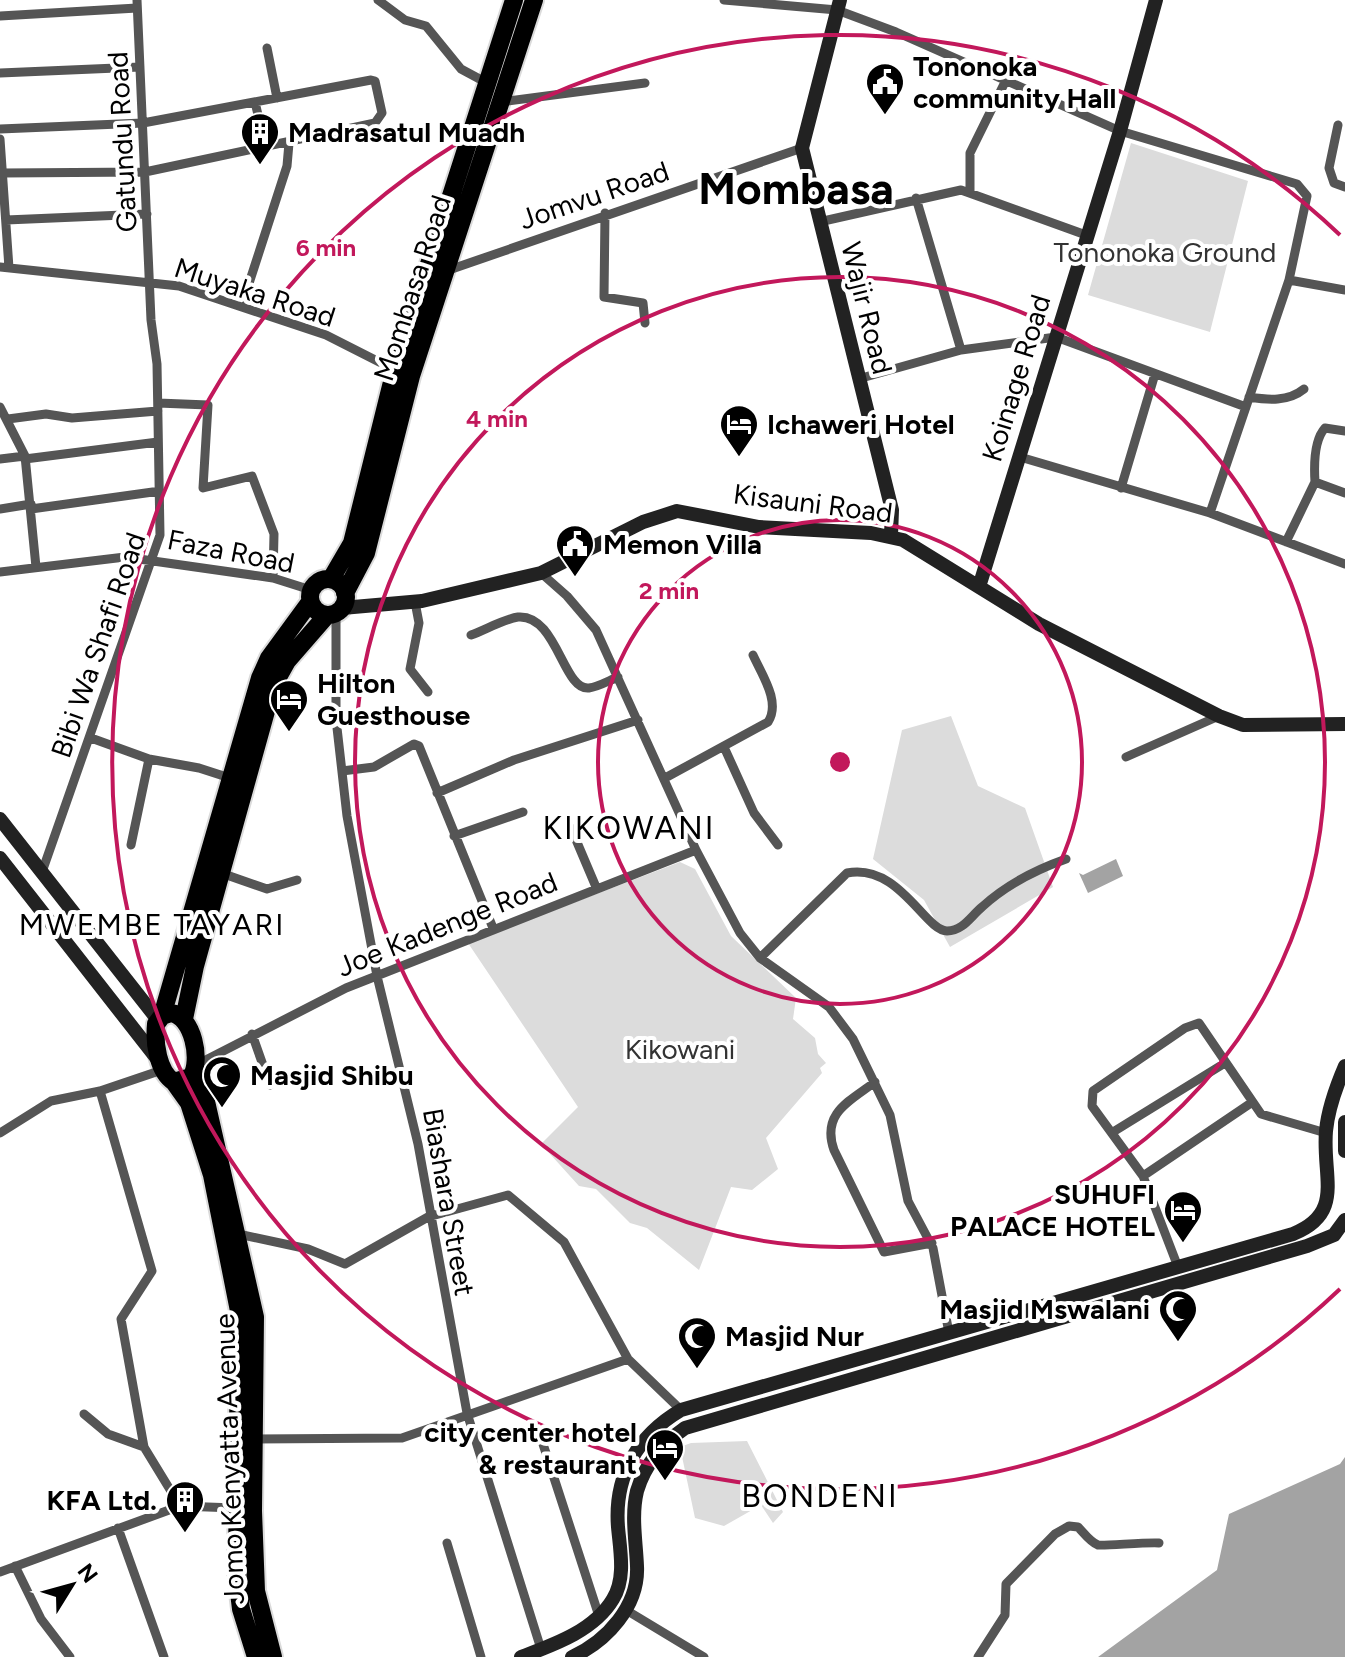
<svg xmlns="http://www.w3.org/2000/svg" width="1345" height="1657" font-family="Figtree,sans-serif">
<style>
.green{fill:#dcdcdc}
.water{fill:#a3a3a3}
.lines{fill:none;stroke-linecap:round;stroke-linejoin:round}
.highway-casing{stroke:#dbdbdb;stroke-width:22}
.street{stroke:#555;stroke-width:9}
.secondary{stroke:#222;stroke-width:14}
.highway{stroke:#000;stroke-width:18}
.ring{fill:none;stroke:#c2185b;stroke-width:4}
.labels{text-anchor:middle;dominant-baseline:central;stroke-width:8;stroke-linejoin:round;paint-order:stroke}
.poi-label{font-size:28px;font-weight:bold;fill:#000;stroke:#fff;text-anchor:start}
.street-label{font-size:28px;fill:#000;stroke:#fff}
.park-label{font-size:28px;fill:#333;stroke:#fff}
.neighbourhood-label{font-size:30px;letter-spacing:2px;fill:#000;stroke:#fff}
.quarter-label{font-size:32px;letter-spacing:2px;fill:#000;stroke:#fff}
.town-label{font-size:44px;font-weight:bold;fill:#000;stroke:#fff}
.centre{fill:#c2185b;stroke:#fff;stroke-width:4}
.ring-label{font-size:24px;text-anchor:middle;font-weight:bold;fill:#c2185b;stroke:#fff;stroke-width:8;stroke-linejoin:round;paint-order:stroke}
</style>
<rect width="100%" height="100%" fill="#fff"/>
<path class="green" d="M 1131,143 L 1248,181 L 1210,332 L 1088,295 Z
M 951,716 L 978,786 L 1025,808 L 1053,887 L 950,947 L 924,900 L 873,859 L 902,730 Z
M 680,862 L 695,869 L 731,936 L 796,998 L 793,1019 L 815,1038 L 818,1054 L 826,1063 L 820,1068 L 822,1073 L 766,1138 L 778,1169 L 752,1190 L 731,1187 L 699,1270 L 647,1228 L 630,1223 L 596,1189 L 579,1186 L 541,1144 L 578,1107 L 468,943 Z
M 747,1441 L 783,1512 L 773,1523 L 761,1505 L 724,1526 L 695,1518 L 680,1447 L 691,1443 Z"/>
<path class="water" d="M 1116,859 L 1123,876 L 1088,893 L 1079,873 L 1083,875 Z
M 1345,1457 L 1345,1657 L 1098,1657 L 1217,1570 L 1229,1514 L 1340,1464 Z"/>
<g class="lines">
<g class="highway-casing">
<path id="highway" d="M310 597a18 18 0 1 1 36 0a18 18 0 1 1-36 0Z
M 331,579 L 352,543 L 395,370 L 514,0
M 345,593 L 366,553 L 411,376 L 534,0
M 171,1013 C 193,1016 202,1061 191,1077 L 174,1082 C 158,1072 154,1043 156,1024 L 162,1016 Z
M 162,1016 L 260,678 L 269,658 L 310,602
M 184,1019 L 195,966 L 273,686 L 287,661 L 327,615
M 194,1073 L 205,1097 L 255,1317 L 253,1511 L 256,1591 L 273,1657
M 174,1082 L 189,1103 L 212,1175 L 239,1311 L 237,1576 L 241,1609 L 256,1657"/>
</g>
<path class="street" d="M 378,0 L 405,20 L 426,26 L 461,69 L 487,83
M 724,0 L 837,10 L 896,32 L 1120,131 L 1297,184 L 1307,196 L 1289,280 L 1345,290
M 0,16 L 137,8
M 267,48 L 277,98
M 0,73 L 140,67
M 255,102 L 266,149
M 501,102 L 645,83
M 1338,125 L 1329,168 L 1334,183 L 1345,187
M 0,129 L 143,123 L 371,80 L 375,81 L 382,113 L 375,123 L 145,172 L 3,173
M 0,139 L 9,268
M 970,191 L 970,153 L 1006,80
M 916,198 L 961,350
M 605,213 L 604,297 L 643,303 L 645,323
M 6,220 L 147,214
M 819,222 L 961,190 L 1086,235
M 0,267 L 179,286 L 326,335 L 395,370
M 446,271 L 802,148
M 242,305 L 287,166 L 289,143
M 858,379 L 961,350 L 1056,337 L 1246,407
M 1249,397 C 1268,400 1288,402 1304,389
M 158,403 L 208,405 L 203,488 L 252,476 L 274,534 L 273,578
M 0,407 L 25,456 L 36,567
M 8,419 L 46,414 L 72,418 L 158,411
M 1345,431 L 1325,428 C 1314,440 1314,466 1315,482 L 1345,493
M 1020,457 L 1210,513 L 1345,564
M 0,459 L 25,456
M 25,459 L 158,442
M 1121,488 L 1155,374
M 0,509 L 31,504
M 31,509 L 160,491
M 1210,513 L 1289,280
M 1286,542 L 1315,482
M 0,572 L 125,557 L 273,578 L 311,590
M 541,573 L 567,596 L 596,630 L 696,850 L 740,933 L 760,958 L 829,1007 L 853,1039 L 890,1115 L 908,1201 L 933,1248 L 949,1333
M 415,602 L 419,623 L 410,669 L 428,692
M 336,613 L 336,719 L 347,816 L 377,976 L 418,1144 L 467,1413 L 541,1649
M 471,635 C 485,630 504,619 518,617 C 557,614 563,691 589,688 C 598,687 610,680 618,677
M 91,738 L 149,759 L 199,768 L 233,779
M 724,747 L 754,813 L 778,845
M 1126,757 L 1219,716
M 342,771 L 374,767 L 414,744 L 419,746 L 493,928
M 665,778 L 768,722 C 781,702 762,675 753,655
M 437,793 L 514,760 L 638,720
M 571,828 L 596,887
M 454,836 L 523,812
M 131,845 L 149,759
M 42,872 L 160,535 L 157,364 L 151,320 L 137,0
M 221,873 L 267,889 L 297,880
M 760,958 L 847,873 C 899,863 925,931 947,931 C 963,931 971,916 982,907 C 1006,885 1035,870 1066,859
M 252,1034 L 270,1085
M 196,1065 L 346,988 L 696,850
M 875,1082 C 850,1101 821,1113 834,1150 L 884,1252 L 932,1243
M 100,1091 L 152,1271 L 121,1319 L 144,1447 L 180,1506
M 1113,1132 L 1225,1063
M 0,1133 L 51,1101 L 100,1091 L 162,1070
M 1143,1176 L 1251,1103
M 238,1234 L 308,1249 L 345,1264 L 428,1217 L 508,1195 L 564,1242 L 628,1359 L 681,1410
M 1178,1267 L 1143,1176 L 1092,1106 L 1093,1091 L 1185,1028 L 1199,1023 L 1261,1114 L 1326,1133
M 84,1414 L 108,1434 L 144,1447
M 255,1439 L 402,1438 L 628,1359
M 542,1441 L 599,1616
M 118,1528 L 164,1657
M 447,1543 L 481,1657
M 15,1566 L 41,1619 L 70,1657
M 0,1572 L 180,1506 L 235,1508
M 626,1610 L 704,1657
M 978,1657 L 1005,1615 L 1006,1584 L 1055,1534 L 1069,1526 L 1078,1527 C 1084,1533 1090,1542 1098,1545 C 1104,1546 1147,1542 1159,1543"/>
<path class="secondary" d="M 840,0 L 802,148 L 892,510 L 891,536
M 979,587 L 1120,131 L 1156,0
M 342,608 L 422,601 L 541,573 L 643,522 L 677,511 L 759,527 L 871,533 L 903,540 L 1039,624 L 1219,716 L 1243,725 L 1345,724
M 0,819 L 158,1020
M 0,858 L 158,1060
M 1345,1122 L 1345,1151
M 521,1657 C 553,1645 594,1631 613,1599 C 626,1578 620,1550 618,1527 C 614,1476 637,1436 681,1410 L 1293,1234 C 1345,1213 1322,1177 1326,1131 C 1328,1108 1336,1087 1345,1066
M 572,1657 C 607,1641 639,1606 637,1566 C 636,1541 631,1516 637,1491 C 645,1464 662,1444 685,1428 L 1307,1246 L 1334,1235 L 1345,1220"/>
<use href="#highway" class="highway"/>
</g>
<g class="ring">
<circle cx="840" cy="762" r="242"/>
<circle cx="840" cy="762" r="485"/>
<path d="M1340 1289A727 727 0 1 1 1340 235"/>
</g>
<defs>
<g id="civic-pin" transform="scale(2)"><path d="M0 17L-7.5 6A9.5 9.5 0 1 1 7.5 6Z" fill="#000" stroke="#fff"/><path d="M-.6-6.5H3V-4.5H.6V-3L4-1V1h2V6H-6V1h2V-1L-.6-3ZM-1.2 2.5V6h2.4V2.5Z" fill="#fff"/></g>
<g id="building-pin" transform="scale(2)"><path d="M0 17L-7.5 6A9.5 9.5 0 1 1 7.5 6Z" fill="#000" stroke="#fff"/><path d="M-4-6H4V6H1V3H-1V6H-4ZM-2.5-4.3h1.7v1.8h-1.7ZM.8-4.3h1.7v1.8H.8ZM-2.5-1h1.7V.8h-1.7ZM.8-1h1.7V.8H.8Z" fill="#fff"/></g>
<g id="hotel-pin" transform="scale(2)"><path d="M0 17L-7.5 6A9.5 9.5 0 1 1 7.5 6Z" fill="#000" stroke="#fff"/><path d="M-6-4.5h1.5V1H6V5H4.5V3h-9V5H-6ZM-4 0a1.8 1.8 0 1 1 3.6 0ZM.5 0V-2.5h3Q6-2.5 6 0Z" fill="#fff"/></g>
<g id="mosque-pin" transform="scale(2)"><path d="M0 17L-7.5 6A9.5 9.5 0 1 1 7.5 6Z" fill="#000" stroke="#fff"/><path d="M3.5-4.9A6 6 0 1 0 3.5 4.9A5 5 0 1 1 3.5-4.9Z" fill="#fff"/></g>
</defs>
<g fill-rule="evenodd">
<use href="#civic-pin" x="885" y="82"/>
<use href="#building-pin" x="260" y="132"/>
<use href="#hotel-pin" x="739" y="424"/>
<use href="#civic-pin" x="575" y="544"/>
<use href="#hotel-pin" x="289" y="699"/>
<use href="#mosque-pin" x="222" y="1075"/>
<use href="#hotel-pin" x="1183" y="1210"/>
<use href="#mosque-pin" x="1178" y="1309"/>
<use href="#mosque-pin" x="697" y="1336"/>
<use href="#hotel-pin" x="665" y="1448"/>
<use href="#building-pin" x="185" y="1500"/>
</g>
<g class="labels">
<g class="poi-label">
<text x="913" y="66">Tononoka<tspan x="913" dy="32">community Hall</tspan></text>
<text x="288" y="132">Madrasatul Muadh</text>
<text x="767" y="424">Ichaweri Hotel</text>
<text x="603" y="544">Memon Villa</text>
<text x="317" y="683">Hilton<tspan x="317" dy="32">Guesthouse</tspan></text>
<text x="250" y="1075">Masjid Shibu</text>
<text x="1155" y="1194" text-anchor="end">SUHUFI<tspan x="1155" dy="32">PALACE HOTEL</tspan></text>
<text x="1150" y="1309" text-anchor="end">Masjid Mswalani</text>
<text x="725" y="1336">Masjid Nur</text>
<text x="637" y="1432" text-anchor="end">city center hotel<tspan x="637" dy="32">&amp; restaurant</tspan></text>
<text x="157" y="1500" text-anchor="end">KFA Ltd.</text>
</g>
<g class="street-label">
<text transform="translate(122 142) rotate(-93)">Gatundu Road</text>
<text transform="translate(594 195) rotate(-19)">Jomvu Road</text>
<text transform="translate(412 288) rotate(-72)">Mombasa Road</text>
<text transform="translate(255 292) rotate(18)">Muyaka Road</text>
<text transform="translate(867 308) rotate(76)">Wajir Road</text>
<text transform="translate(1016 378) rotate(-73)">Koinage Road</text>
<text transform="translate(813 503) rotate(7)">Kisauni Road</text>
<text transform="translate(231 551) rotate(11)">Faza Road</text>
<text transform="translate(98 645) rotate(-71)">Bibi Wa Shafi Road</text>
<text transform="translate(447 924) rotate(-22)">Joe Kadenge Road</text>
<text transform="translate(449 1202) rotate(80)">Biashara Street</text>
<text transform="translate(229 1459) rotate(-92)">Jomo Kenyatta Avenue</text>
</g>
<g class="park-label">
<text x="1165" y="252">Tononoka Ground</text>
<text x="680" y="1049">Kikowani</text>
</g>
<g class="neighbourhood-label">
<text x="152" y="924">MWEMBE TAYARI</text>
</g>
<g class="quarter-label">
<text x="629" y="828">KIKOWANI</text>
<text x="820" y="1496">BONDENI</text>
</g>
<g class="town-label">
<text x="796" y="188">Mombasa</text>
</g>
</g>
<circle cx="840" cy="762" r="12" class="centre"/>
<g class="ring-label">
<text x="326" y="256">6 min</text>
<text x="497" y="427">4 min</text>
<text x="669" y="599">2 min</text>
</g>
<g transform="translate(72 1585) rotate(53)" stroke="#ffffff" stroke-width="6" paint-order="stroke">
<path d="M0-6L14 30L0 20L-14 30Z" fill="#000000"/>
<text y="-12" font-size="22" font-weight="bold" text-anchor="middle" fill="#000000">N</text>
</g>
</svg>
